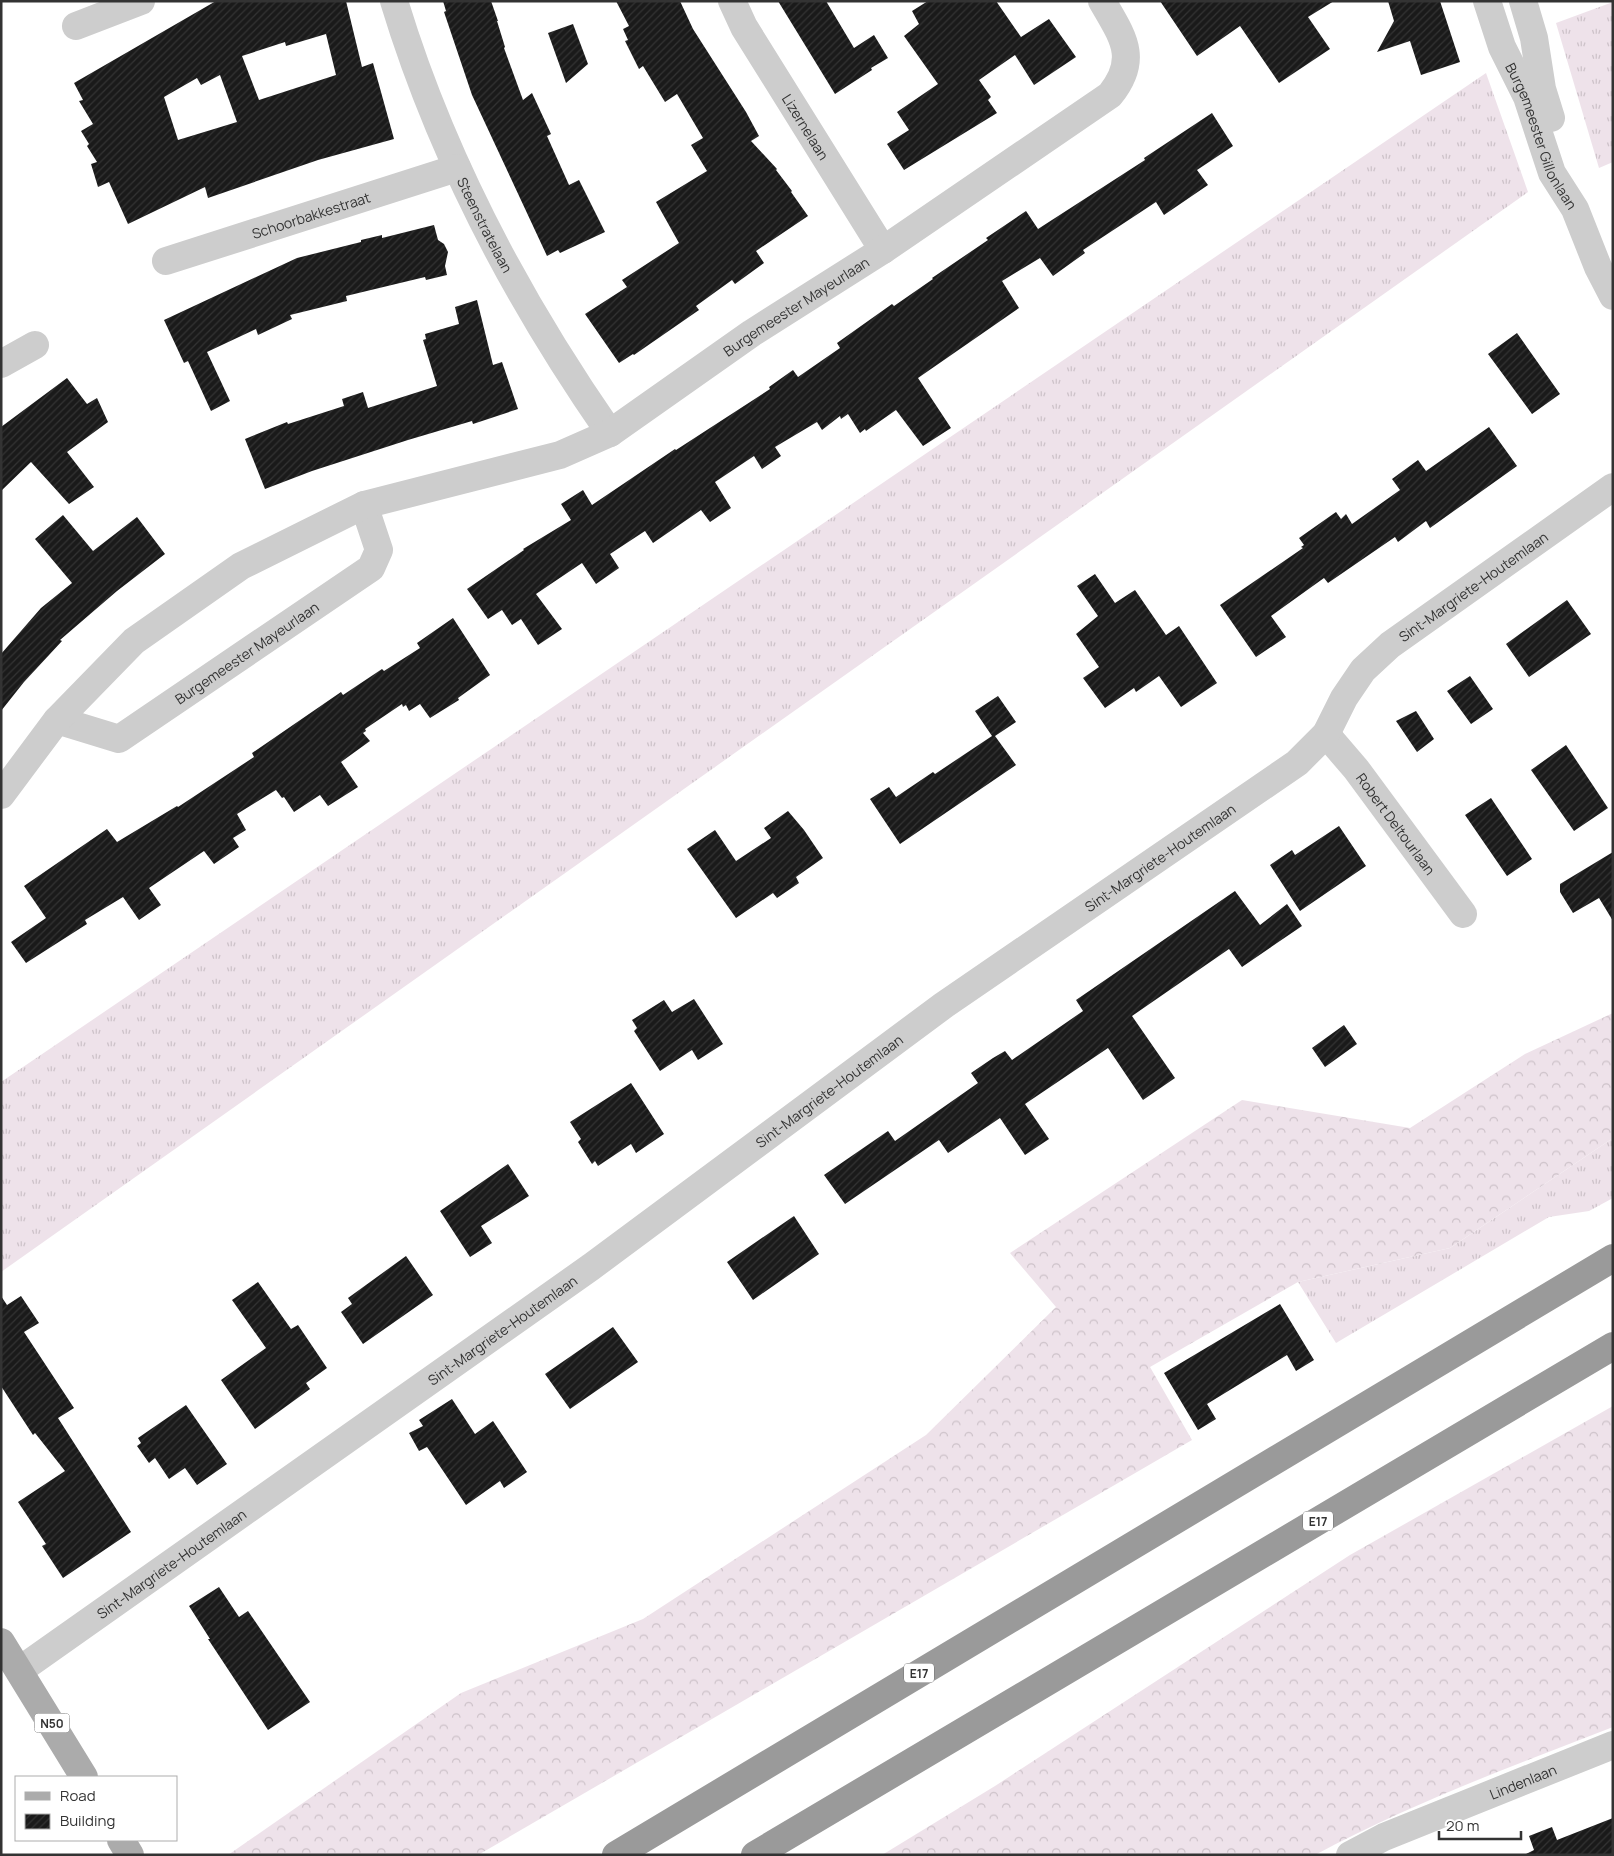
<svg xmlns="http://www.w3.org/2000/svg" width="1614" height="1856" font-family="Manrope,sans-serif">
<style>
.grass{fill:url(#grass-tufts)}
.forest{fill:url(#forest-crowns)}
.building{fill:url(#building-hatch);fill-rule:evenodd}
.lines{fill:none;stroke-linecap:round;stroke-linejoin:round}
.minor{stroke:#cdcdcd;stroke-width:28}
.primary{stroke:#ababab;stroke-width:28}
.motorway{stroke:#9a9a9a;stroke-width:28}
.labels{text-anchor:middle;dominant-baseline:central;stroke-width:5;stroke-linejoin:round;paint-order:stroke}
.shield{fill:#fff;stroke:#707070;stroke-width:1}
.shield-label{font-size:12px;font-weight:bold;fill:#333}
.street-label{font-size:14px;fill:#333;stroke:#fff}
</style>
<defs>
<pattern id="grass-tufts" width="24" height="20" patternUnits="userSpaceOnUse" patternTransform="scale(1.25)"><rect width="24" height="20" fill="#eee2ea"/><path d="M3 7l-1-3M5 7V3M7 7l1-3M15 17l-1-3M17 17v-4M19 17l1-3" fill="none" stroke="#cdc2c9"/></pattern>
<pattern id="forest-crowns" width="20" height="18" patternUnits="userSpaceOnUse" patternTransform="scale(1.25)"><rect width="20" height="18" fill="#eee2ea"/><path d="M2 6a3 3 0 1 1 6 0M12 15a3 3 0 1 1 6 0" fill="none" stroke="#cdc2c9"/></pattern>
<pattern id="building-hatch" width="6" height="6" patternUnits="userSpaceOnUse" patternTransform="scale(1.25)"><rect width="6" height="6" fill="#1a1a1a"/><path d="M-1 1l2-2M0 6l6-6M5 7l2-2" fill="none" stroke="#333"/></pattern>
</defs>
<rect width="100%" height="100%" fill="#fff"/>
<path class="grass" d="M 1613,2 L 1613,162 L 1599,168 L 1556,23 Z
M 1486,73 L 1528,192 L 1,1272 L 1,1082 Z
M 1613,1138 L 1613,1198 L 1589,1211 L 1549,1217 L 1336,1343 L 1298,1282 L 1450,1248 Z"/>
<path class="forest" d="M 1613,1013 L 1613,1138 L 1450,1248 L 1298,1282 L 1150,1367 L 1192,1440 L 478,1855 L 228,1855 L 461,1693 L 643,1619 L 926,1435 L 1056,1307 L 1010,1253 L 1242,1100 L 1410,1128 L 1525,1054 Z
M 1613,1406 L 1613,1727 C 1512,1766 1410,1804 1315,1855 L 882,1855 L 995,1786 L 1350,1555 Z"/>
<path class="building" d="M 216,1 L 346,1 L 362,67 L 373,63 L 394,139 L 318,160 L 208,198 L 205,187 L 128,224 L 109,182 L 98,187 L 91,164 L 97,162 L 87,146 L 89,144 L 81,131 L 93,124 L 79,101 L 83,100 L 74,83 ZM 326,34 L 336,75 L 259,100 L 242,56 L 285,42 L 286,46 ZM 220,75 L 237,122 L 178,140 L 164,97 L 197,78 L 201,85 Z
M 443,1 L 491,1 L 498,21 L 497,21 L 505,47 L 504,48 L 523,100 L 532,93 L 551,134 L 547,136 L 569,185 L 579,180 L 605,232 L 560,253 L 558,250 L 547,256 L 472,95 L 444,12 L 446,11 Z
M 616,1 L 680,1 L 693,29 L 746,112 L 759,136 L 751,141 L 777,169 L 776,170 L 792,191 L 791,192 L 808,216 L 756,251 L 764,263 L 735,284 L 732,280 L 696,306 L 699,310 L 634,355 L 633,354 L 619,363 L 585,314 L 627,287 L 622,280 L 679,243 L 656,202 L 707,171 L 691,145 L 703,138 L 677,94 L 665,102 L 643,66 L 639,69 L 625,41 L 628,40 L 623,29 L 629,26 Z
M 778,1 L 826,1 L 854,48 L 874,35 L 888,58 L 871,68 L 872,70 L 835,94 Z
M 928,1 L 996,1 L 1021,37 L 1049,19 L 1076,57 L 1034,85 L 1015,55 L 979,80 L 991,97 L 988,100 L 997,113 L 904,170 L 887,144 L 909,130 L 897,112 L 938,84 L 904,36 L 919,24 L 912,11 Z
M 1160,1 L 1334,1 L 1308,17 L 1330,49 L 1279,83 L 1240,26 L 1197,56 Z
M 1388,1 L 1440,1 L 1460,62 L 1421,75 L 1410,41 L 1377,52 L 1394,21 Z
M 573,24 L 588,64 L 566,83 L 548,33 Z
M 1212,113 L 1233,146 L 1197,170 L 1208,185 L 1164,215 L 1156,202 L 1083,250 L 1085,253 L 1053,276 L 1040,258 L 1002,281 L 1019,308 L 918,378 L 951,428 L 923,446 L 896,410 L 866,431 L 865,429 L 860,433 L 848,414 L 841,419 L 840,416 L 822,430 L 817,422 L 775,447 L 781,456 L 762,469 L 754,456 L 715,482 L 731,508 L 710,522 L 701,510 L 653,543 L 645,531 L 610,554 L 619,568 L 596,584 L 582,563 L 536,594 L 562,629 L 538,645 L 521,619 L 512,625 L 502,610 L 488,619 L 467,589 L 524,550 L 523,549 L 571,520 L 561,504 L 583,490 L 592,505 L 675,449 L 676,450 L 770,389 L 769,387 L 793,370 L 798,377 L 840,348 L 837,343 L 892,304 L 894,306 L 933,279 L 932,278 L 988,240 L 986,238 L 1026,211 L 1038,229 L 1145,160 L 1144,158 Z
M 434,225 L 438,240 L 444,244 L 448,252 L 445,266 L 447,275 L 426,280 L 425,277 L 346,296 L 347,301 L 290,315 L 292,319 L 258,335 L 256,329 L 207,352 L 230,401 L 211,411 L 188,361 L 184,363 L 164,320 L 297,258 L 361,242 L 361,240 L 382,235 L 382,238 Z
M 477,300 L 493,365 L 502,362 L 518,409 L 473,424 L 472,421 L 408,440 L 312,471 L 265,489 L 245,439 L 287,422 L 288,424 L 344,406 L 342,399 L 363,392 L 368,408 L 437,386 L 423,340 L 426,339 L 425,334 L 459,324 L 455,307 Z
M 1517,333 L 1560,394 L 1532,414 L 1488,354 Z
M 67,378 L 87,404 L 97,398 L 108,422 L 67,452 L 94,487 L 69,504 L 31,462 L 1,491 L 1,427 Z
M 1489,427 L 1517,466 L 1430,528 L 1426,521 L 1398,542 L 1395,537 L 1328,583 L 1324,578 L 1271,616 L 1286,637 L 1256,657 L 1220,605 L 1303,548 L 1301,547 L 1304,545 L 1299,538 L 1336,512 L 1341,519 L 1346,514 L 1352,524 L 1400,490 L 1392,479 L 1418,460 L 1426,471 Z
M 63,515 L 93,551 L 137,517 L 165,554 L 117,591 L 60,640 L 62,641 L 24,682 L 1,711 L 1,654 L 41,608 L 72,583 L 35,539 Z
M 1095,574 L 1115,603 L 1135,590 L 1166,635 L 1179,626 L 1217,683 L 1181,707 L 1159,676 L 1136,692 L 1134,688 L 1105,708 L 1083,678 L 1099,667 L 1076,634 L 1098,616 L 1077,586 Z
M 1567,600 L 1591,634 L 1529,677 L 1506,644 Z
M 453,618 L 490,675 L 458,698 L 459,700 L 430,718 L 420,704 L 409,711 L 406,705 L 403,707 L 402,704 L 365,729 L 366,731 L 363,733 L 370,741 L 341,762 L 358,787 L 328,806 L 320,795 L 294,812 L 284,797 L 282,798 L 276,790 L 237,814 L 246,830 L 233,838 L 239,847 L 214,864 L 204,851 L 149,888 L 161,905 L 139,920 L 123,897 L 85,920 L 87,924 L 26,963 L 11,942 L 46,918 L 24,886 L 107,829 L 117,842 L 177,806 L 178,807 L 254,757 L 252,753 L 341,692 L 343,695 L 382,669 L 384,671 L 420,648 L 417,643 Z
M 1470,676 L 1493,709 L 1471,724 L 1447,691 Z
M 998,696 L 1016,722 L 995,736 L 1016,765 L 900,844 L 870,799 L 889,787 L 896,797 L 933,772 L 935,774 L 992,736 L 975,711 Z
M 1416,711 L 1434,739 L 1417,752 L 1396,721 Z
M 1566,745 L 1608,808 L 1574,831 L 1531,770 Z
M 1491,798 L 1532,859 L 1507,876 L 1465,815 Z
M 788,811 L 804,830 L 823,858 L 796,877 L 799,883 L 777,898 L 773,893 L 736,918 L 687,849 L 715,830 L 736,861 L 771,838 L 764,828 Z
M 1339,826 L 1366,866 L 1300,911 L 1270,865 L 1292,850 L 1295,855 Z
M 1613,852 L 1613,921 L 1599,898 L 1573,913 L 1560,892 L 1560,884 Z
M 1235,891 L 1260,925 L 1287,904 L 1302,926 L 1242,967 L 1229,949 L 1132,1016 L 1175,1078 L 1143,1100 L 1108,1048 L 1025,1104 L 1049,1139 L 1025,1155 L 1000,1118 L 948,1153 L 939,1140 L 845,1204 L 824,1175 L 888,1131 L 895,1141 L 978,1083 L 971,1073 L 993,1058 L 1005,1051 L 1012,1060 L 1083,1011 L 1076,1000 Z
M 694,999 L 723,1044 L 698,1060 L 692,1050 L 660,1071 L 634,1031 L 637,1028 L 632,1020 L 664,1000 L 672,1012 Z
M 1344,1025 L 1357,1044 L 1325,1067 L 1312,1048 Z
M 631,1083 L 664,1134 L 636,1153 L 631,1144 L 598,1166 L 595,1161 L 592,1164 L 578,1142 L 581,1139 L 570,1122 Z
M 508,1164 L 529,1196 L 481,1226 L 492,1243 L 470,1257 L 440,1211 Z
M 794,1216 L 819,1254 L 753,1300 L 727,1262 Z
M 406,1256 L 433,1295 L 363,1344 L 341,1312 L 352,1304 L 348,1298 Z
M 258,1282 L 291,1329 L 298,1325 L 327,1368 L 306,1383 L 310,1389 L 255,1429 L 221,1380 L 266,1348 L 232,1300 Z
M 1,1296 L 7,1305 L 21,1296 L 39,1323 L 24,1332 L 74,1408 L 58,1418 L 131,1532 L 63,1578 L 42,1546 L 46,1544 L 18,1502 L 65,1471 L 35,1433 L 33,1435 L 1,1386 Z
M 1280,1304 L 1314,1360 L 1296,1371 L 1287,1355 L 1207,1404 L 1216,1419 L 1198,1430 L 1164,1373 Z
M 613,1327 L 638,1362 L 570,1409 L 545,1374 Z
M 452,1399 L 475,1434 L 493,1421 L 527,1472 L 504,1488 L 500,1481 L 466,1505 L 427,1447 L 419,1451 L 409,1433 L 423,1426 L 419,1420 Z
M 186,1405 L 227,1464 L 197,1485 L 185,1468 L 169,1479 L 155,1458 L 149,1463 L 137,1446 L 141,1443 L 138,1438 Z
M 219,1587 L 239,1617 L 248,1611 L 310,1702 L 268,1730 L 208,1639 L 210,1639 L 189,1606 Z
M 1613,1818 L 1613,1855 L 1524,1855 L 1534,1850 L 1529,1836 L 1552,1827 L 1557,1840 Z"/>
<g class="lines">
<g class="minor">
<path id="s1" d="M 394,1 C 441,156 518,301 610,433"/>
<path id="s2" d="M 732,1 L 744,27 L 883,250"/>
<path id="s3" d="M 1487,1 L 1502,47 L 1527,97 L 1552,173 L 1575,209 L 1598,267 L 1613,296"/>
<path d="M 1523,1 L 1534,38 L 1542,89 L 1551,118"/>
<path d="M 76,26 L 141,1"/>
<path id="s4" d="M 166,261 L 457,168"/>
<path d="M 1,364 L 35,345"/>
<path id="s5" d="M 57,720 L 119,739 L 371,568 L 379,550 L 364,505"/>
<path id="s6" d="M 1326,734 L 1356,769 L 1463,914"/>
<path id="s7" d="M 1,795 L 57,720 L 134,641 L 241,566 L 364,505 L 560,455 L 610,433 L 752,333 L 883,250 L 1110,95 C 1140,58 1122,36 1102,1"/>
<path id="s8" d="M 20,1670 L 591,1267 L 944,1005 L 1297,763 L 1326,734 L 1344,698 L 1363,670 L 1390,645 L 1613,487"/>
<path id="s9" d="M 1350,1855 L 1384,1837 L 1613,1745"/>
</g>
<path class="primary" d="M 1,1642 L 84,1777
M 121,1840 L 130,1855"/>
<path class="motorway" d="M 616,1855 L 1613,1258
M 755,1855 L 1613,1346"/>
</g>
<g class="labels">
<g class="shield">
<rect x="1303" y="1511.5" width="30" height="19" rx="4"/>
<rect x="904" y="1663.5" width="30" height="19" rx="4"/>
<rect x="34.5" y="1713.5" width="35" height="19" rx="4"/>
</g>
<g class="shield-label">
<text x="1318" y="1521">E17</text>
<text x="919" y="1673">E17</text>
<text x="52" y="1723">N50</text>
</g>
<g class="street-label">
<text stroke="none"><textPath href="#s2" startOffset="146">Lizernelaan</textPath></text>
<text stroke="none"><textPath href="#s3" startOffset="146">Burgemeester Gillonlaan</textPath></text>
<text stroke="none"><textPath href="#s4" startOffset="152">Schoorbakkestraat</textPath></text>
<text stroke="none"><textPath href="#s1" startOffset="242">Steenstratelaan</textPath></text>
<text stroke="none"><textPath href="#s7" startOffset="954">Burgemeester Mayeurlaan</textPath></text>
<text stroke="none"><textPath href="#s8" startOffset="1820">Sint-Margriete-Houtemlaan</textPath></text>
<text stroke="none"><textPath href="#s5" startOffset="219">Burgemeester Mayeurlaan</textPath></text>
<text stroke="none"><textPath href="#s6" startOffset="114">Robert Deltourlaan</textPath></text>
<text stroke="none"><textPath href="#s8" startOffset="1400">Sint-Margriete-Houtemlaan</textPath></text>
<text stroke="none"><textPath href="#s8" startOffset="995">Sint-Margriete-Houtemlaan</textPath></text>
<text stroke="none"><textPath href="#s8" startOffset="590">Sint-Margriete-Houtemlaan</textPath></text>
<text stroke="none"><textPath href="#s8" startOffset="185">Sint-Margriete-Houtemlaan</textPath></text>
<text stroke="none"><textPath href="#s9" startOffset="188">Lindenlaan</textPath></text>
</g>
</g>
<rect width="1614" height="1856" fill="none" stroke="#333333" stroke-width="5"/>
<rect x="15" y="1776" width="162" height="65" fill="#ffffff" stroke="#adadad"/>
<rect x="25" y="1792" width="25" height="8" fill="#ababab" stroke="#adadad"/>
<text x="60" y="1801" font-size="15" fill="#333333">Road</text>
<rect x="25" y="1814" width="25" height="15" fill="url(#building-hatch)" stroke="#adadad"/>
<text x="60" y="1826" font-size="15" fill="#333333">Building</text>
<path d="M1439 1831v8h82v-8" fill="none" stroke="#333333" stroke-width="2.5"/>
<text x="1446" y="1831" font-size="15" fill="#333333" stroke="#ffffff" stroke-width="4" paint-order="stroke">20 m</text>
</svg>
